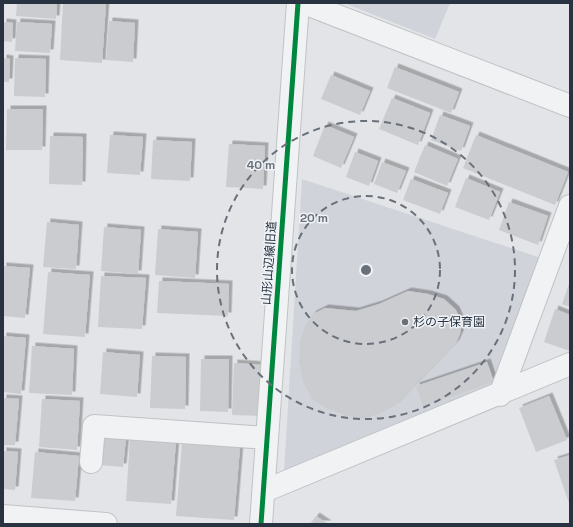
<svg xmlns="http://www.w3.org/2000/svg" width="573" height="527" font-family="'Space Grotesk','Noto Sans JP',sans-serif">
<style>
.built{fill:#d0d4da}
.building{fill:#cacccf;filter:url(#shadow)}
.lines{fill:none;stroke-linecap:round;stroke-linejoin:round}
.minor-casing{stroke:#c0c2c5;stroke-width:24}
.minor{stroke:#f1f2f3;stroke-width:22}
.cycleway-casing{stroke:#eff2f6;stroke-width:8}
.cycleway{stroke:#00873e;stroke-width:5}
.ring{fill:none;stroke:#69707a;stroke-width:2;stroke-dasharray:7 5}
.poi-dot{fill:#69707a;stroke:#eff2f6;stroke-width:1.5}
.labels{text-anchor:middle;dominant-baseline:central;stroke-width:3;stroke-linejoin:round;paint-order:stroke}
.street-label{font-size:12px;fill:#283240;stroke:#eff2f6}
.poi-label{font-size:12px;fill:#283240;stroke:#eff2f6;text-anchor:start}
.centre{fill:#69707a;stroke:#eff2f6;stroke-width:2}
.ring-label{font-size:12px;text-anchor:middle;font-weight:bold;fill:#69707a;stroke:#eff2f6;stroke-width:3;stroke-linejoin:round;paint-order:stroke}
</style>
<defs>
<filter id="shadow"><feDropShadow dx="3.5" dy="-3.5" stdDeviation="0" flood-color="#0004"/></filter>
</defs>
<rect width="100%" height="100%" fill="#e2e4e7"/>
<path class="built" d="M 344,3 L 450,3 L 435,39 Z
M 302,179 L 541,258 L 493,385 L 284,471 Z"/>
<path class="building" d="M 17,3 L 57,3 L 56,19 L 16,16 Z
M 63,3 L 106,3 L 102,63 L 60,60 Z
M 109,21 L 135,23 L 133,62 L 106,60 Z
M 3,22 L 13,23 L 12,42 L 3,41 Z
M 17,22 L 52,24 L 50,53 L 15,51 Z
M 3,58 L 10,59 L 9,82 L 3,82 Z
M 15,58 L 46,59 L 45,97 L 14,96 Z
M 395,67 L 459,92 L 451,113 L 387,88 Z
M 331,75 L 370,91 L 360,115 L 321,99 Z
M 392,98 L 430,113 L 418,145 L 379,129 Z
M 7,109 L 43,109 L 42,150 L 6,150 Z
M 440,115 L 470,126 L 461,151 L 431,140 Z
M 325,125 L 354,137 L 341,168 L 313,156 Z
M 110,135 L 143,137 L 140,175 L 107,173 Z
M 476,135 L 568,172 L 555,205 L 463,168 Z
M 50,136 L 83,137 L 82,185 L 49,184 Z
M 153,140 L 192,142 L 190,181 L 151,179 Z
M 229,144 L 265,146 L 263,189 L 226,187 Z
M 425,145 L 458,159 L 447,186 L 414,172 Z
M 355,152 L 378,161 L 369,186 L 346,177 Z
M 382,162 L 406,171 L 397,193 L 374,184 Z
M 466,178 L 500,192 L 489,220 L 455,207 Z
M 411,179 L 448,193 L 440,214 L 403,200 Z
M 509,202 L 548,216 L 538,245 L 499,230 Z
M 47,222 L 79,225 L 76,269 L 43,267 Z
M 104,227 L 141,230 L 138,274 L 101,271 Z
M 158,229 L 198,232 L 195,278 L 155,275 Z
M 3,266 L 30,268 L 25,318 L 3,316 Z
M 48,272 L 90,275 L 85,337 L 43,334 Z
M 101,276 L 146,278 L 142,329 L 98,327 Z
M 159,281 L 229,284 L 228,316 L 157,313 Z
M 570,281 L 570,307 L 562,304 Z
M 408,291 L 428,294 L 444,299 L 456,310 L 462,324 L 460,334 L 456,343 L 396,405 L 381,413 L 364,419 L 347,416 L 326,408 L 312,399 L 303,382 L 299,361 L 300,342 L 305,326 L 313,314 L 325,308 L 356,311 L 379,304 Z
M 555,309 L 570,315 L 570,351 L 544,342 Z
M 3,336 L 26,338 L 21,394 L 3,392 Z
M 32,346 L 74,349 L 72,395 L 29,393 Z
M 103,352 L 140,355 L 137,397 L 100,394 Z
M 152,356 L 186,357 L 185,409 L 150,408 Z
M 201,359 L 229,359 L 228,412 L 200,411 Z
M 487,362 L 494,382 L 423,406 L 416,386 Z
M 234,363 L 262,365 L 260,416 L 232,415 Z
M 549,396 L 567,440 L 536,452 L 519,408 Z
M 3,398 L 19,399 L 15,445 L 3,445 Z
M 42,399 L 80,401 L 77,450 L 39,447 Z
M 102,436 L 126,438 L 123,467 L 99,465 Z
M 130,437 L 176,441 L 171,504 L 126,501 Z
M 182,443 L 240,447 L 234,520 L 176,516 Z
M 3,451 L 18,452 L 15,490 L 3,489 Z
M 35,452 L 79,456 L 75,501 L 31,498 Z
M 570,455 L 570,506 L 554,460 Z
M 316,516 L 328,524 L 310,524 Z"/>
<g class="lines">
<g class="minor-casing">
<path id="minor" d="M 304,3 L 570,106
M 500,395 L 570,206
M 91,462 L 94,426 L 267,438
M 264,491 L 570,364
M 3,516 L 106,524
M 261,524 L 298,3"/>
</g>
<use href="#minor" class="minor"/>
<g class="cycleway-casing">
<path id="cycleway" d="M 261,524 L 298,3"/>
</g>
<use href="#cycleway" class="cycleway"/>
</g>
<g class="ring">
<circle cx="366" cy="270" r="74"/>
<circle cx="366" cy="270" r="149"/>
</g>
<circle class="poi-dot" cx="405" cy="322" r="4"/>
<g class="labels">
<g class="street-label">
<text transform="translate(269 263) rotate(-86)">山形山辺線旧道</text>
</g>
<g class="poi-label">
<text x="413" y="322">杉の子保育園</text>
</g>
</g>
<circle cx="366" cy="270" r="6" class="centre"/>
<g class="ring-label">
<text x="261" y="169">40 m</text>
<text x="314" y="222">20 m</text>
</g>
<rect width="573" height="527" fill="none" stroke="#283240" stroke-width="8"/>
</svg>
